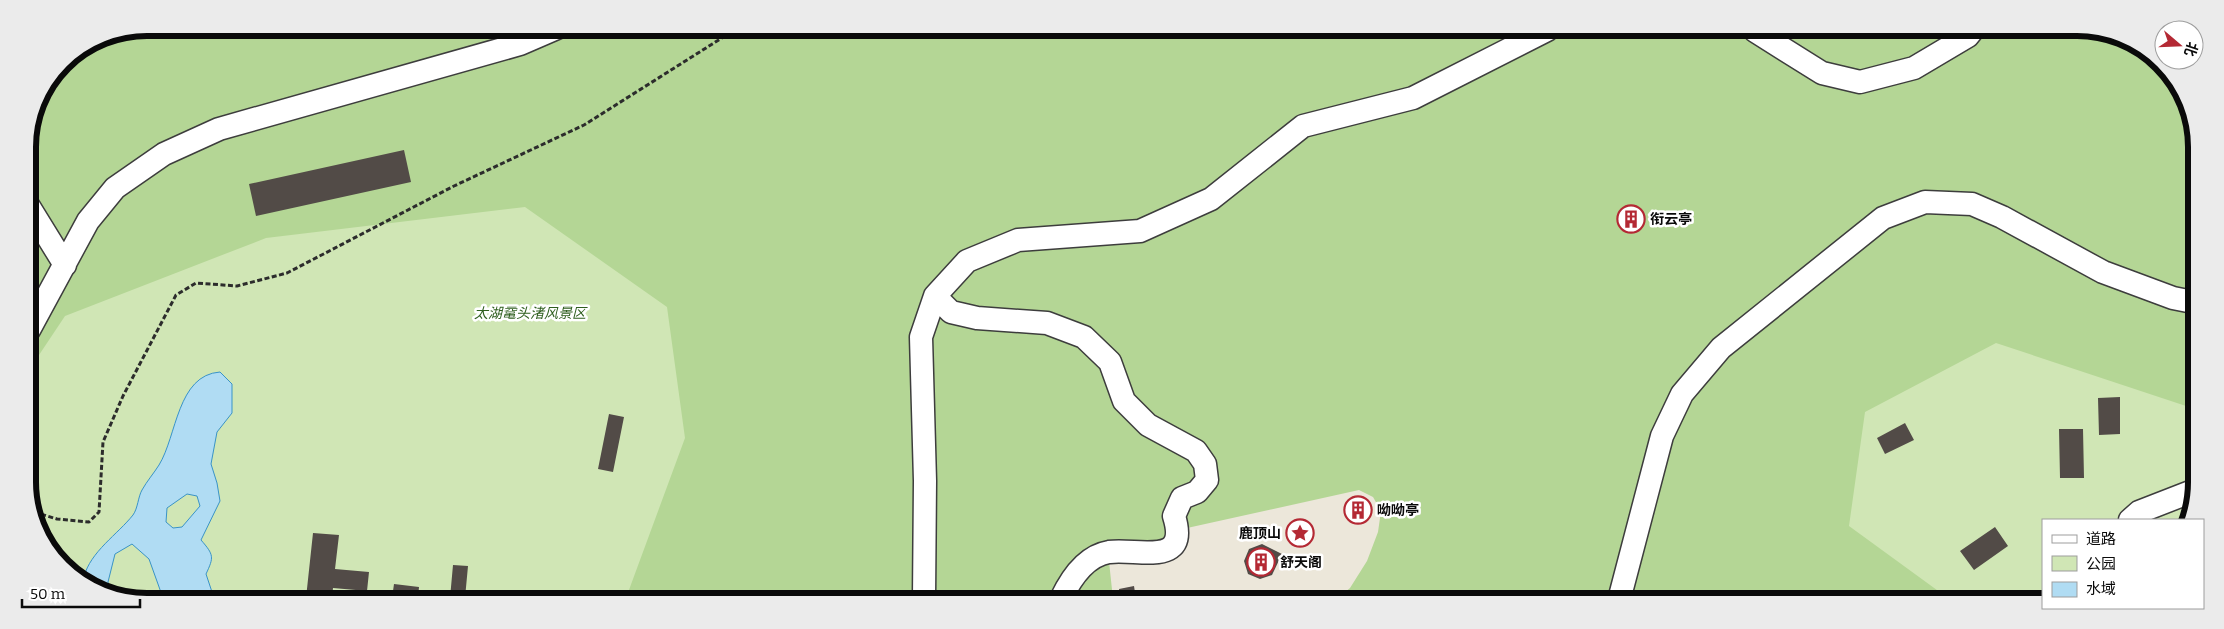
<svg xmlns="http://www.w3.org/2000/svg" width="2224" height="629" font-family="Bitter,'Noto Sans SC',serif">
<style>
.green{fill:#d0e6b5}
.forest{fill:#b4d695}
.plaza{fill:#ece7da}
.water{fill:#b0dcf3;stroke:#3993c7;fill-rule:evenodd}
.building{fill:#524b47}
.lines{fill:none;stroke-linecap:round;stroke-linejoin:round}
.minor-casing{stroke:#3d3d3d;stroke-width:25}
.path{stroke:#2c2c2c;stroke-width:3;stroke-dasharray:5 2.5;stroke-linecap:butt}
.minor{stroke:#fff;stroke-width:22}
.labels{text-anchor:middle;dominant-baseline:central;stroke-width:5;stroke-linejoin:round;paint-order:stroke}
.poi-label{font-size:14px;font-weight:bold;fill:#0a0a0a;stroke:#fff;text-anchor:start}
.park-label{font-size:14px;font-style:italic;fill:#2e5e1e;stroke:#fff}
.rim{fill:none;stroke:#0a0a0a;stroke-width:6}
</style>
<rect width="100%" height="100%" fill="#fef9e9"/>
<path class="green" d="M 148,28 L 2107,32 L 2162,63 L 2194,124 L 2192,512 L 2187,520 L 2043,520 L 2043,601 L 117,597 L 57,561 L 30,505 L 28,140 L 37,101 L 63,62 L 102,37 Z"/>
<path class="forest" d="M 148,28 L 2107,32 L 2162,63 L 2194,124 L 2193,411 L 2186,406 L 1996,343 L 1865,412 L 1849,526 L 1952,601 L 626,598 L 685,438 L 667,307 L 525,207 L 266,238 L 65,316 L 29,370 L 28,140 L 37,101 L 63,62 L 102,37 Z"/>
<path class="plaza" d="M 1359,490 L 1373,497 L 1381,511 L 1378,532 L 1367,561 L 1350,588 L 1336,600 L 1113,599 L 1108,552 L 1163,553 L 1178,530 Z"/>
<path class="water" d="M 220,372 L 232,384 L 232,413 L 217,432 L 211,464 L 217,483 L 220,501 L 201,540 C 214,555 214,557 206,574 L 214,598 L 163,598 L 149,559 L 132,544 L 115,554 L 108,582 L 109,593 L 84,577 C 90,552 118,534 133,515 C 138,508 138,497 142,490 C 147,481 154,473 159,465 C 177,436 177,375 220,372 ZM 187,494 L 197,496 L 200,506 L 182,527 L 173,528 L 166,522 L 167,508 Z"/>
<path class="building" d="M 404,150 L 411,182 L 256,216 L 249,184 Z
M1623 219a8 8 0 1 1 16 0a8 8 0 1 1-16 0Z
M 2120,397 L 2120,434 L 2099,435 L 2098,398 Z
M 609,414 L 624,417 L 613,472 L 598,469 Z
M 1905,423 L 1914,440 L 1885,454 L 1877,438 Z
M 2059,429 L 2083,429 L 2084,478 L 2060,478 Z
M 1355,499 L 1370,510 L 1362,521 L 1347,510 Z
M 1995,527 L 2008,546 L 1974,570 L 1960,551 Z
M 313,533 L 339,535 L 335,569 L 369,572 L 367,591 L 333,588 L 332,598 L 306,598 Z
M 1262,544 L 1282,554 L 1272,575 L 1260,579 L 1248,574 L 1244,561 L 1249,549 Z
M 453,565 L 468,566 L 465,598 L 450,598 Z
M 394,584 L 419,587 L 418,598 L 392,598 Z
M 1134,586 L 1136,599 L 1120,599 L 1119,589 Z"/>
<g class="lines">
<g class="minor-casing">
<path id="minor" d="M 1755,31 L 1822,73 L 1860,82 L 1914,68 L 1968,36 L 1972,31
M 28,205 L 65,265
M 935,296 L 951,312 L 977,318 L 1047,323 L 1084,337 L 1110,362 L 1124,401 L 1148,425 L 1196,451 L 1205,464 L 1207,480 L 1197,492 L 1182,498 L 1174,516 C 1190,568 1138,548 1109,552 C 1085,556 1070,580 1061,599
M 29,330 L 88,221 L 115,188 L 164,154 L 219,129 L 520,44 L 557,28
M 2130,520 L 2139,512 L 2193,491
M 924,599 L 925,481 L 921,337 L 935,296 L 967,261 L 1018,240 L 1140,231 L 1211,199 L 1303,126 L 1413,98 L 1547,30
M 1619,600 L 1662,436 L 1682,394 L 1721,348 L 1883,218 L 1925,202 L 1972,204 L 2002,217 L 2103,272 L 2173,298 L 2193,302"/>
</g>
<path class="path" d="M 34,512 L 57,519 L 89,522 L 99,512 L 103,442 L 123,396 L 176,295 L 196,283 L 237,286 L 287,273 L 454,186 L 584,125 L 736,29"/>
<use href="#minor" class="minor"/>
</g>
<defs>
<g id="building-ring" transform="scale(1.4375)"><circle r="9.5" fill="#fff" stroke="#b42934" stroke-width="1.5"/><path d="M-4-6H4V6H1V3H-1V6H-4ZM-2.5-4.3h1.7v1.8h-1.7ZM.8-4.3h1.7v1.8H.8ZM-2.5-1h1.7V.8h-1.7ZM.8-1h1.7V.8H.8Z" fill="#b42934"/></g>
<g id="sight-ring" transform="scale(1.4375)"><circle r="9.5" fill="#fff" stroke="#b42934" stroke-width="1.5"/><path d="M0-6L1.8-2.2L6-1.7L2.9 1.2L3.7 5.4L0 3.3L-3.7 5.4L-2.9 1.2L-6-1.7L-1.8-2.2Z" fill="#b42934"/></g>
</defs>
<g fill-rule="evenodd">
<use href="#building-ring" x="1631" y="219"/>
<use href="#building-ring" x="1358" y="510"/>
<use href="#sight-ring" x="1300" y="533"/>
<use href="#building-ring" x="1261" y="562"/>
</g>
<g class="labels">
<g class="poi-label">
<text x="1650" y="219">衔云亭</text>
<text x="1377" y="510">呦呦亭</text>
<text x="1281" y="533" text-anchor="end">鹿顶山</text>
<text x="1280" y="562">舒天阁</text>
</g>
<g class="park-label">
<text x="530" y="313">太湖鼋头渚风景区</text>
</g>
</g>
<path d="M0 0H2224V629H0ZM147 36H2077A111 111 0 0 1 2188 147V482A111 111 0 0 1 2077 593H147A111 111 0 0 1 36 482V147A111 111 0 0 1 147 36Z" fill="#ebebeb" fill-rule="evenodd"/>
<path class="rim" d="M147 36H2077A111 111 0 0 1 2188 147V482A111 111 0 0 1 2077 593H147A111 111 0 0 1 36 482V147A111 111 0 0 1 147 36Z"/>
<rect x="2042" y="519" width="162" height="90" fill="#ffffff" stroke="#9d9d9d"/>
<rect x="2052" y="535" width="25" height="8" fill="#ffffff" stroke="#9d9d9d"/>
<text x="2086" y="544" font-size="15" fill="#0a0a0a">道路</text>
<rect x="2052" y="556" width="25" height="15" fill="#d0e6b5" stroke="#9d9d9d"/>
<text x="2086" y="569" font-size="15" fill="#0a0a0a">公园</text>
<rect x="2052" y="582" width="25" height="15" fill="#b0dcf3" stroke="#9d9d9d"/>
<text x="2086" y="594" font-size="15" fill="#0a0a0a">水域</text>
<g transform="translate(2179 45) rotate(109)"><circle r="24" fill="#ffffff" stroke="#9d9d9d"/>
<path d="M0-4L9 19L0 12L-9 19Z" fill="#b42934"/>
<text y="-8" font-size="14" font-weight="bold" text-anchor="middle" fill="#0a0a0a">北</text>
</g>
<path d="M22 599v8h118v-8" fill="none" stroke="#0a0a0a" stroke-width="2.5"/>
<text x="30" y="599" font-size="15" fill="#0a0a0a" stroke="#ffffff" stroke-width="4" paint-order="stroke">50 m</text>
</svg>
